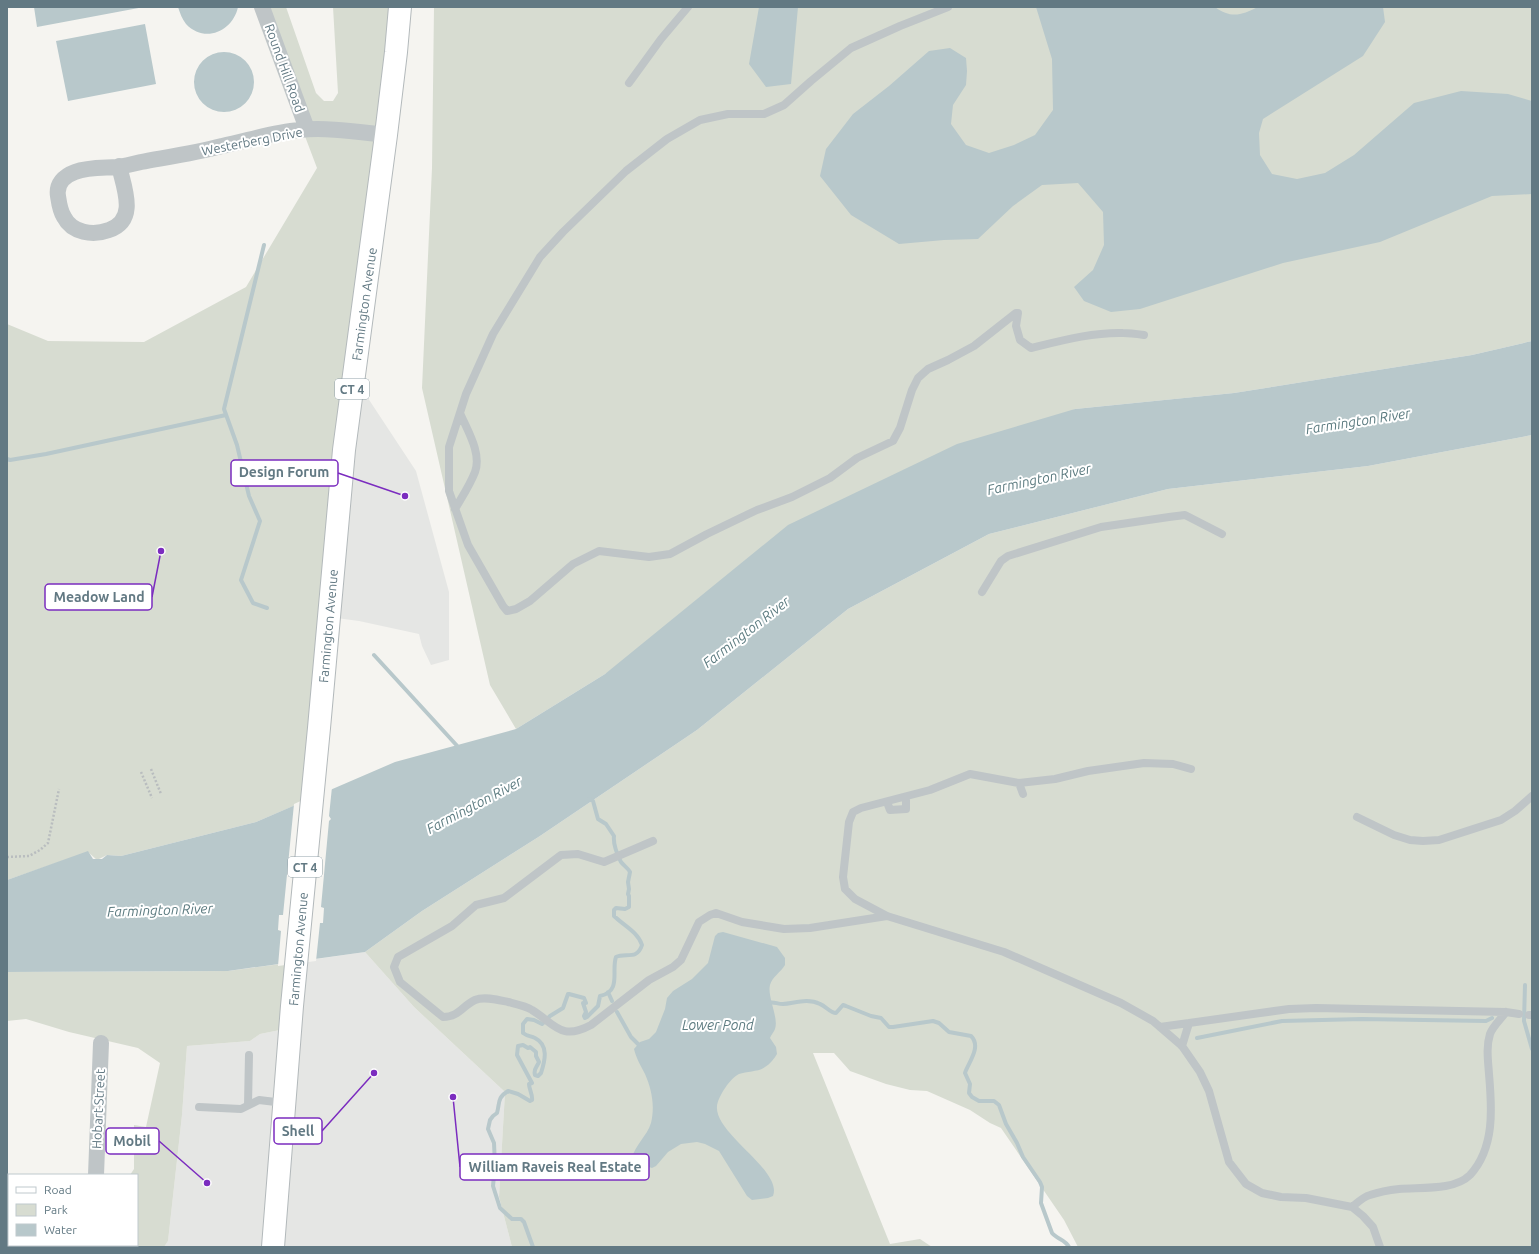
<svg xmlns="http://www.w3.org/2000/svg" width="1539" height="1254" font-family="Ubuntu,sans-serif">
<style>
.built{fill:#e5e6e4}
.green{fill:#d7dcd1}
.water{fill:#b8c8cb}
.pier{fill:#f5f4f0}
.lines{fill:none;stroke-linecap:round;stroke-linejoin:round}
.stream{stroke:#b8c8cb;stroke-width:4}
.primary-casing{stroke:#b3b9bb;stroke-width:24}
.path{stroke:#b9bdbf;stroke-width:2.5;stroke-dasharray:2 2;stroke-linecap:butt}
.lane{stroke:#bfc5c7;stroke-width:8}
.street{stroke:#bfc5c7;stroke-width:16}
.primary{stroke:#fff;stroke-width:22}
.labels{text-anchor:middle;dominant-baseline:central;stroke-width:4;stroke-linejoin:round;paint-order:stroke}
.shield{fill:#fff;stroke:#91a1a8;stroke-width:1}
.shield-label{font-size:12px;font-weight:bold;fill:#627983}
.street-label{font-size:13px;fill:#627983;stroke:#fff}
.water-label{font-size:14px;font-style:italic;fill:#5d7c81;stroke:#fff}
.leader{fill:none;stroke:#7b2cbf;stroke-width:1.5}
.callout-dot{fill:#7b2cbf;stroke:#fff;stroke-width:1.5}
.callout{fill:#fff;stroke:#7b2cbf;stroke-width:1.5}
.callout-label{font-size:14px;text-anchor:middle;font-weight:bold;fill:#627983}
</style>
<rect width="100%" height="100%" fill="#f5f4f0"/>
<path class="built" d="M 354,377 L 416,471 L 449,592 L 449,660 L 431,665 L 422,646 L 419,634 L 359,621 L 329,617 Z
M 365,952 L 414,1007 L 505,1092 L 499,1197 L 512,1247 L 164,1247 L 168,1241 L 182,1115 L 187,1046 L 250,1041 L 260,1034 L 290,1028 L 296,962 Z"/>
<path class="green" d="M 256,7 L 286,7 L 316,93 L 324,101 L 333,101 L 338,93 L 333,7 L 400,7 L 312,798 L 256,822 L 121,856 L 107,855 L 97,860 L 88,852 L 7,880 L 7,324 L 48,341 L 144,342 L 246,287 L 317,168 Z
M 434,7 L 1532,7 L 1532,341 L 1472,355 L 1234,393 L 1075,409 L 605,674 L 516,729 L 490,685 L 422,388 L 432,168 Z
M 1532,435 L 1532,1247 L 1078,1247 L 1064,1220 L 1001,1128 L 990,1123 L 970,1110 L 927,1091 L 910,1090 L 886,1084 L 850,1071 L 834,1053 L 813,1053 L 890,1244 L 920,1239 L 932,1247 L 512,1247 L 499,1197 L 505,1092 L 414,1007 L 365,952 L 422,911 L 540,836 L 697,730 L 848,609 L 989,534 L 1168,489 L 1368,466 Z
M 296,962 L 290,1028 L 260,1034 L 250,1041 L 187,1046 L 182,1115 L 168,1241 L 164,1247 L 96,1247 L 96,1245 L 137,1245 L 137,1175 L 130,1175 L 134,1169 L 134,1125 L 146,1127 L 160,1063 L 138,1048 L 69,1032 L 26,1019 L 7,1021 L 7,972 L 228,971 Z"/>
<path class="water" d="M 34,7 L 144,7 L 37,27 Z
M 178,7 L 238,7 C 233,31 205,44 186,24 C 182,19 180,13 178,7 Z
M 759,7 L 798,7 L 791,84 L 766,87 L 749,64 Z
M 1036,7 L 1215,7 C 1231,19 1242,15 1258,7 L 1383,7 L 1385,22 L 1363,56 L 1263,119 L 1259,133 L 1260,155 L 1272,174 L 1297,179 L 1325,173 L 1354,155 L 1414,103 L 1461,91 L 1508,94 L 1532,101 L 1532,194 L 1492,196 L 1380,242 L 1283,263 L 1140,309 L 1111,312 L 1084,301 L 1074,287 L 1093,270 L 1104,245 L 1103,212 L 1078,183 L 1042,185 L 1013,206 L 978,239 L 944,240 L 899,244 L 851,215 L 820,176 L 826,149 L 853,114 L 889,86 L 929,51 L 950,48 L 966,58 L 967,71 L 966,85 L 953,105 L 951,124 L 966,145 L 989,153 L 1014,145 L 1035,135 L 1053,110 L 1052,59 Z
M 145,24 L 156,84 L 68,101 L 56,41 Z
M194 82a30 30 0 1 1 60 0a30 30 0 1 1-60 0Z
M 1532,341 L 1532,435 L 1368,466 L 1168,489 L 989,534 L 848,609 L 697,730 L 540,836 L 422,911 L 365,952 L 228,971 L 7,972 L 7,880 L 88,851 L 93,859 L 102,859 L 107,855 L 121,856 L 256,822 L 395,762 L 516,729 L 605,674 L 788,525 L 957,444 L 1075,409 L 1234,393 L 1472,355 Z
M 723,932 L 777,947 L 785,958 L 785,965 C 781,972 772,977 770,985 C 767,996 779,1018 775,1029 C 774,1032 771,1035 770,1038 L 776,1047 L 777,1054 C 774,1059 770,1064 765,1067 C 758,1072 747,1071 739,1074 C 730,1078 718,1097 717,1106 C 714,1134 783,1170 773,1196 L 768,1198 L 752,1200 L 747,1196 L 719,1151 L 705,1144 L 697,1142 L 681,1144 L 668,1152 L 656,1166 L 652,1168 L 634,1161 L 632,1158 C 635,1145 647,1136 651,1123 C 655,1106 652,1090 645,1074 C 641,1066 636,1058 634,1049 L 640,1042 L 649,1039 L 656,1032 L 665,1009 L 667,998 L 673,991 L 692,979 L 708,963 L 715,936 L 718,933 Z"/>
<path class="pier" d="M 332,787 L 329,816 L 331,819 L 329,821 L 321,907 L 324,908 L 323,923 L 320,923 L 316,961 L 278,966 L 281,931 L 278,930 L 279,915 L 283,915 L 294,804 Z"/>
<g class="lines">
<path class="stream" d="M 264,245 L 224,409 L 237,445 L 249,496 L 260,521 L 241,580 L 253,603 L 267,608
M 7,459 L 10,460 L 46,454 L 226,415
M 374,655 L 460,749
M 1525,985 L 1524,1021 L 1532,1049
M 608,992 L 612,1001
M 768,1003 C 773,1001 777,1004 783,1004 C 795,1003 808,998 820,1004 C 826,1006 830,1013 836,1013 L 843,1005 L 846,1006 L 871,1016 L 881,1018 L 889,1027 L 893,1027 L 933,1021 L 939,1023 L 949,1032 L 971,1036 C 982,1047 968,1063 965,1073 L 970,1084 L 969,1093 L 972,1097 L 979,1101 L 994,1101 L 999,1105 L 1006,1124 L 1017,1143 L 1023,1157 L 1040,1182 L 1042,1187 L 1041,1203 L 1052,1233 C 1057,1239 1066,1240 1069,1247
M 617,1012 L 631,1037 L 640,1046
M 1197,1038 L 1282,1021 L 1362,1019 L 1486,1021 L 1492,1018
M 533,1247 L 524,1222 L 521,1219 L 512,1219 L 500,1208 L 493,1186 L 495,1165 L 494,1143 L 488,1129 L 490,1120 L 493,1116 L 497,1113 C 500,1102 497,1098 508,1091 L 518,1094 L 530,1101 L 532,1100 C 533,1095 529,1089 529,1084 L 532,1083 L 517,1055 L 518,1046 L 523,1045 L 528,1048 L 530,1047 L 536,1052 L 536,1056 L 539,1062 C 537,1067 533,1069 535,1075 L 538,1076 L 541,1073 C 545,1061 549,1045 535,1038 C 530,1036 527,1036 523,1033 L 523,1024 L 527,1019 L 534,1020 L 542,1024 L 550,1016 L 563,1008 L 568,994 L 569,994 L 584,998 L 586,1003 L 583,1003 L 586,1012 L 584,1016 L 585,1018 L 587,1017 L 598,1006 L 600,996 C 622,991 611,971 616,957 C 625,952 637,961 642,945 C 638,932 623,925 614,916 L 614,910 L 616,908 L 625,909 L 629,907 L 629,896 L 628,894 L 629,889 L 628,882 L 630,872 C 628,868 624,866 621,862 C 617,855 613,843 614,836 L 606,824 L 598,819 L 593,801 L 589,799"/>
<g class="primary-casing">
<path id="primary" d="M 273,1247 L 292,1006 L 319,728 L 344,450 L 386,135 L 396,52 L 400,7"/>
</g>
<path class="path" d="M 151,769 L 161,794
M 141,772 L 152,798
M 7,857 L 29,856 L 40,850 L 48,843 L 59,789"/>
<path class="lane" d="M 948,7 L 900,26 L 851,48 L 811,81 L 784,105 L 764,114 L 728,114 L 700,120 L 667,139 L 626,171 L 563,232 L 540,257 L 493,334 L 466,394 L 449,447 L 449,491 L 468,545 L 503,606 L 507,611 L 516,609 L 530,601 L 573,564 L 599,551 L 649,557 L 670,554 L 707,534 L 757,510 L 792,497 L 830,478 L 857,458 L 893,441 L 900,428 L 912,390 L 918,378 L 928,369 L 948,360 L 974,346 L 1016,313 L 1018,313 L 1016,326 L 1020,340 L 1031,348 C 1060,341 1093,332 1123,333 C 1130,333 1137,334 1144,335
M 629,83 L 661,39 L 688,7
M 455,509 C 462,497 470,485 475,472 C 482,453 467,430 460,413
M 982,592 L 1001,561 L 1008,556 L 1101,527 L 1169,517 L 1185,515 L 1222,534
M 1191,769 L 1173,764 L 1144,763 L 1088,771 L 1055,779 L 1019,783 L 970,774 L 930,790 L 861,808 L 853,812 L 849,822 L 843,877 L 845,889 L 855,899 L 887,916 L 1004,952 L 1121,1003 L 1153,1021 L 1182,1046 L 1200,1072 L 1209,1091 L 1229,1162 L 1246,1184 L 1262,1193 L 1281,1197 L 1306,1198 L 1352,1207 L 1363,1216 L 1373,1227 L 1380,1247
M 1019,783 L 1023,794
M 887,802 L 890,810 L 906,809 L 906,797
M 1357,817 L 1394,835 L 1410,840 L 1423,841 L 1439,840 L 1501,820 L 1515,811 L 1532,796
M 653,841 L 604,862 L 578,854 L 561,855 L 504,898 L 476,905 L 452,926 L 398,957 L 394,967 L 400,982 L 443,1017 C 459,1017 462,1006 475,1000 C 484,996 499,1000 508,1002 C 516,1004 526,1006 532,1010 C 556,1025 561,1041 591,1025 L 649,980 L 673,967 L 681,960 L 699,922 L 710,915 L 716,913 L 742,922 L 784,929 L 810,928 L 887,916
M 1529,1015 L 1532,1015
M 1160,1027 L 1189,1023
M 1182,1046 L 1189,1023 L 1289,1009 L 1316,1008 L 1506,1012 L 1519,1014
M 248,1105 L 249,1055
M 199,1107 L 241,1109 L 259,1100 L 284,1103
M 1352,1207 C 1357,1203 1363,1197 1370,1195 C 1379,1192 1390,1190 1399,1189 C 1420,1187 1454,1191 1470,1175 C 1495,1148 1492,1108 1489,1074 C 1488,1060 1486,1047 1490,1034 C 1493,1026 1501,1019 1506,1012"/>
<path class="street" d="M 262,7 L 307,129
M 119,166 C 124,188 138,220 109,230 C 93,236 72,233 64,217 C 60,211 59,203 58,196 C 56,184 64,176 75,172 C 88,167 104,168 117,167 C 125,166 133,164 141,162 C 168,157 195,153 222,146 C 247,141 273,132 299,130 C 327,127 358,132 386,135
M 96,1175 L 101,1043
M 96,1245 L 96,1247"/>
<use href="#primary" class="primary"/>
</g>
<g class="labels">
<g class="shield">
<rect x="335" y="379" width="34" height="20" rx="3"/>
<rect x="288" y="857" width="34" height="20" rx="3"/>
</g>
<g class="shield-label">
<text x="352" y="389">CT 4</text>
<text x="305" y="867">CT 4</text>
</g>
<g class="street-label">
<text transform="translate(285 68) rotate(70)">Round Hill Road</text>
<text transform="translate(252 141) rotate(-11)">Westerberg Drive</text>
<text transform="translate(364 304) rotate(-82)">Farmington Avenue</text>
<text transform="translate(328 626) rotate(-85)">Farmington Avenue</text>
<text transform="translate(298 949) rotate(-85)">Farmington Avenue</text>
<text transform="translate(98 1109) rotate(-87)">Hobart Street</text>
</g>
<g class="water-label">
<text transform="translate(1358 421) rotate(-9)">Farmington River</text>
<text transform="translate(1039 479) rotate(-12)">Farmington River</text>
<text transform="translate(746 632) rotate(-38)">Farmington River</text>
<text transform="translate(474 805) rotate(-28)">Farmington River</text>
<text transform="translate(160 910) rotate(-2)">Farmington River</text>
<text x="718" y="1025">Lower Pond</text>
</g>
</g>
<path class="leader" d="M405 496L338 473M161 551L152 597M374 1073L322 1131M207 1183L159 1141M453 1097L460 1167"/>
<g class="callout-dot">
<circle cx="405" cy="496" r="4"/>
<circle cx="161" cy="551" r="4"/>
<circle cx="374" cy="1073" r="4"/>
<circle cx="207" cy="1183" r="4"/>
<circle cx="453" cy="1097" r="4"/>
</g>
<g class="callout">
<rect x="231" y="460" width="107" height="26" rx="4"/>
<rect x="45" y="584" width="107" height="26" rx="4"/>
<rect x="274" y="1118" width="48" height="26" rx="4"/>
<rect x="106" y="1128" width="53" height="26" rx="4"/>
<rect x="460" y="1154" width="189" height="26" rx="4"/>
</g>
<g class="callout-label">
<text x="284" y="477">Design Forum</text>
<text x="99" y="602">Meadow Land</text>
<text x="298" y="1136">Shell</text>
<text x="132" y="1146">Mobil</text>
<text x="555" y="1172">William Raveis Real Estate</text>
</g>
<rect width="1539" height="1254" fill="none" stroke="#627983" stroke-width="16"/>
<rect x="8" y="1174" width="130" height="72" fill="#ffffff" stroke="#c0c9cd"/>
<rect x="16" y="1187" width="20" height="6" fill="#ffffff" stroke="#c0c9cd"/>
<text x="44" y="1194" font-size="12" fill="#627983">Road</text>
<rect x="16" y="1204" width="20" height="12" fill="#d7dcd1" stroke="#c0c9cd"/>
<text x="44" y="1214" font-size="12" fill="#627983">Park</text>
<rect x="16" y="1224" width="20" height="12" fill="#b8c8cb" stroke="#c0c9cd"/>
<text x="44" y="1234" font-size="12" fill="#627983">Water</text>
</svg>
